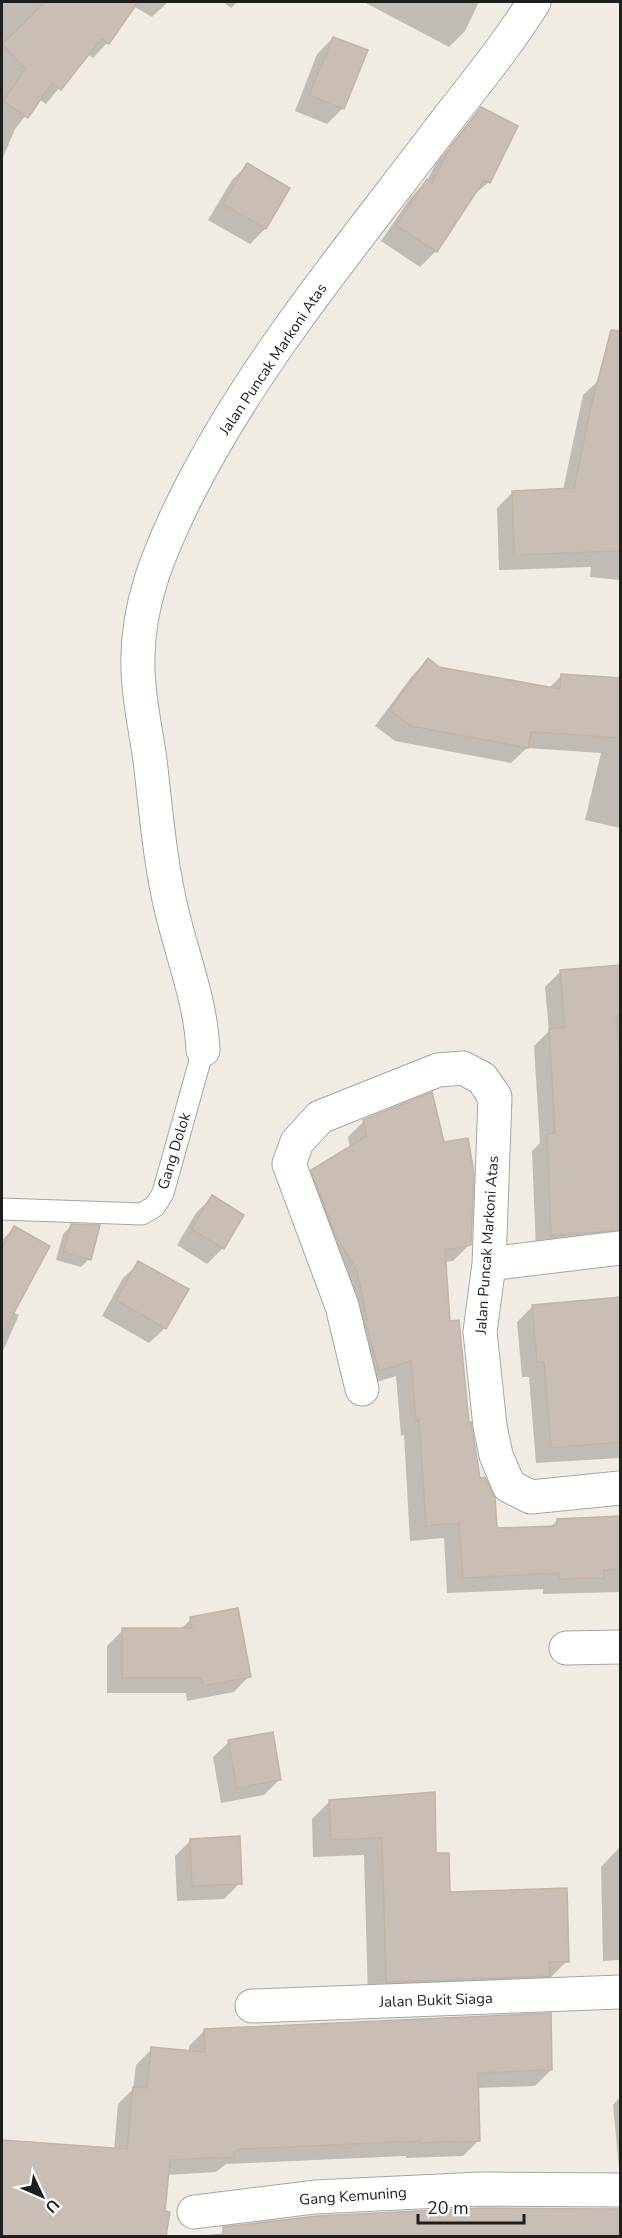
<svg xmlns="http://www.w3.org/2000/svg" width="622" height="2238" font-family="'Nunito Sans',sans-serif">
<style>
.shadow{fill:#0003}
.building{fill:#c8beb6;stroke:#c3b3a5;stroke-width:1.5}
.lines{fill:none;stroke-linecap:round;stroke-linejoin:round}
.lane-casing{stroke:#a5a5a5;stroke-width:23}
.street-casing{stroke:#a5a5a5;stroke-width:35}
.lane{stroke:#fff;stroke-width:21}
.street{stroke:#fff;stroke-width:33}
.labels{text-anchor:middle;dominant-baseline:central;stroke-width:4.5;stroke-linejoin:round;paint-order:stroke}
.street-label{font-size:15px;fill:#1e1e1e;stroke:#fff}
</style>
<rect width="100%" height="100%" fill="#f0ece3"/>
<path class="shadow" d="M 2,2 L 168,2 L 152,17 L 133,6 L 107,43 L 93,58 L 87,54 L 46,104 L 39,99 L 15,129 L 2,160 Z
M 223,2 L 237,2 L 231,8 Z
M 364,2 L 479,2 L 465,31 L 449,47 Z
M 333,38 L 343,108 L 327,124 L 295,111 L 317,54 Z
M 481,109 L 516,126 L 489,182 L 471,197 L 436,251 L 420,267 L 381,241 L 411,197 L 427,181 L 436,163 Z
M 247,165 L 288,189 L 265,229 L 250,244 L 208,220 L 232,180 Z
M 599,380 L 620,386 L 620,580 L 590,577 L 591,567 L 499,570 L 497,508 L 513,492 L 563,490 L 583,395 Z
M 428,660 L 439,668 L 548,689 L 562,675 L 620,707 L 620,828 L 585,820 L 601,753 L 527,748 L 511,763 L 395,741 L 375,726 L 412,676 Z
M 620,966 L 620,1246 L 536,1251 L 532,1151 L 540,1143 L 534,1046 L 549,1031 L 545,987 L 561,971 Z
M 364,1121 L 469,1245 L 453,1261 L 445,1262 L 449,1323 L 479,1479 L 496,1530 L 550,1527 L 557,1521 L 620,1518 L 620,1592 L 543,1594 L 543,1589 L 447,1593 L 444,1538 L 410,1541 L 404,1435 L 401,1436 L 396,1376 L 363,1386 L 296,1187 L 312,1171 L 350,1148 L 348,1137 Z
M 212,1197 L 223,1248 L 207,1264 L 177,1245 L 196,1213 Z
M 71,1226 L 89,1259 L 81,1267 L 56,1260 L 63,1234 Z
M 14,1228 L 13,1312 L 19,1315 L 2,1353 L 2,1240 Z
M 139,1263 L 165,1328 L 149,1343 L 102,1316 L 123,1278 Z
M 620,1297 L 620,1458 L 536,1463 L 529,1377 L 522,1377 L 517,1322 L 533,1306 Z
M 191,1619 L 249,1676 L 234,1692 L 187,1701 L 186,1693 L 107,1693 L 107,1646 L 123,1630 L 180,1630 Z
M 229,1742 L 279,1780 L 264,1795 L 221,1803 L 213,1757 Z
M 330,1801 L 435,1855 L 449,1893 L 567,1961 L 549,1979 L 368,2000 L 364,1855 L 313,1857 L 312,1819 Z
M 191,1840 L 240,1883 L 224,1899 L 177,1901 L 175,1856 Z
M 620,1847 L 620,1960 L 603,1961 L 601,1867 Z
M 205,2030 L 551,2070 L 535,2086 L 477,2088 L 479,2140 L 463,2156 L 406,2158 L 406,2156 L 226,2164 L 216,2172 L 167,2175 L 163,2212 L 168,2213 L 164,2236 L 2,2236 L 2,2141 L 114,2150 L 118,2104 L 133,2089 L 136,2065 L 152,2049 L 189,2052 L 189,2046 Z
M 620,2097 L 620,2179 L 613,2105 Z
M 620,2210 L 620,2236 L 197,2236 L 226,2233 Z"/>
<path class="building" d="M 45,2 L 138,2 L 109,44 L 101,39 L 61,90 L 52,83 L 28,118 L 3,101 L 25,69 L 2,44 Z
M 333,37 L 368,50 L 344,109 L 309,95 Z
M 481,107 L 518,126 L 490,183 L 484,180 L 437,252 L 396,225 L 427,179 L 432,183 L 451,146 Z
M 247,163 L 290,188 L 266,229 L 223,204 Z
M 611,330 L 621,331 L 621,551 L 514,555 L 512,491 L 574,488 L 591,407 Z
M 428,658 L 439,667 L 560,689 L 561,674 L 621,678 L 621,738 L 531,732 L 528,748 L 411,726 L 390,710 Z
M 621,965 L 621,1015 L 616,1015 L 621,1077 L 621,1230 L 551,1236 L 547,1134 L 555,1133 L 549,1029 L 565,1027 L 560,970 Z
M 432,1092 L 444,1142 L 468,1138 L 474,1173 L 471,1245 L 445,1250 L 450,1321 L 459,1320 L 469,1423 L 471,1422 L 480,1478 L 485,1477 L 495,1497 L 497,1528 L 557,1526 L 557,1519 L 621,1516 L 621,1569 L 604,1570 L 604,1578 L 559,1579 L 559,1573 L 463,1578 L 459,1523 L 426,1526 L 419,1420 L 416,1421 L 411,1361 L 379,1371 L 365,1321 L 367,1320 L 357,1271 L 335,1234 L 311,1170 L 367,1136 L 363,1120 Z
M 212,1195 L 244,1215 L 224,1249 L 191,1229 Z
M 71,1224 L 100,1225 L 91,1260 L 63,1252 Z
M 14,1226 L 50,1246 L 2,1335 L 2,1248 Z
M 138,1261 L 189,1289 L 166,1329 L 116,1300 Z
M 621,1297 L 621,1442 L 551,1448 L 544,1362 L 537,1362 L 532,1305 Z
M 238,1608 L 251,1677 L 203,1686 L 201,1678 L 122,1678 L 122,1628 L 192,1628 L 190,1617 Z
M 273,1732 L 281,1780 L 237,1788 L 228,1740 Z
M 435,1792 L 436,1853 L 449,1853 L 450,1892 L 567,1888 L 569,1962 L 549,1962 L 550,1976 L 386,1982 L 382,1838 L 331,1840 L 329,1800 Z
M 240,1836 L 242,1884 L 192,1886 L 190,1839 Z
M 551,2013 L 552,2070 L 478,2073 L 480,2141 L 421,2143 L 421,2141 L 243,2149 L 234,2151 L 234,2157 L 170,2160 L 165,2211 L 170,2212 L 166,2236 L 2,2236 L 2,2140 L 127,2149 L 133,2087 L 147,2088 L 151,2047 L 205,2052 L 204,2029 Z
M 481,2208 L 621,2209 L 621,2236 L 223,2236 L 223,2227 L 317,2216 Z"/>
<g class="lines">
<g class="lane-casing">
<path id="lane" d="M 2,1209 L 142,1214 L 155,1206 L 163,1193 L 203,1050"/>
</g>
<g class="street-casing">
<path id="street" d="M 203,1050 C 201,1003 183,958 172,912 C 160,863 156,811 150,760 C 146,730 138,698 138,667 C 136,606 159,552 185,499 C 254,360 358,239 450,116 C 479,79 509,42 534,2
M 489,1264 L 620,1248
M 362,1389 L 342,1306 L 289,1164 L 297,1142 L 320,1117 L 438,1070 L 463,1068 L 482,1078 L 495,1097 L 489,1264 L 480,1332 L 490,1426 L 496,1455 L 509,1486 L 531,1497 L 620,1488
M 566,1648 L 620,1647
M 252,2006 L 620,1992
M 194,2212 L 315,2197 L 481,2189 L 620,2190"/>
</g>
<use href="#lane" class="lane"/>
<use href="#street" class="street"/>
</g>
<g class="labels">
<g class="street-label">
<text transform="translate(273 359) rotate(-56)">Jalan Puncak Markoni Atas</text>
<text transform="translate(174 1151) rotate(-73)">Gang Dolok</text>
<text transform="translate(487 1245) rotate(-86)">Jalan Puncak Markoni Atas</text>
<text transform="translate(436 2000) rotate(-2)">Jalan Bukit Siaga</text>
<text transform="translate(353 2196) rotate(-4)">Gang Kemuning</text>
</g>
</g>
<rect width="622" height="2238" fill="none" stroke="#1e1e1e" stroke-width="6"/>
<g transform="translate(42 2196) rotate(134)" stroke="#ffffff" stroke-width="4.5" paint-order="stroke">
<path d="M0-4.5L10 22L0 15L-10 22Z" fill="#1e1e1e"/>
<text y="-9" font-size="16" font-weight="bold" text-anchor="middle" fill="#1e1e1e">U</text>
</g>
<path d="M418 2214v9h106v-9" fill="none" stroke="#1e1e1e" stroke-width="3"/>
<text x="427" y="2214" font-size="18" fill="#1e1e1e" stroke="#ffffff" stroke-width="4.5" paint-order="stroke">20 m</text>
</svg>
